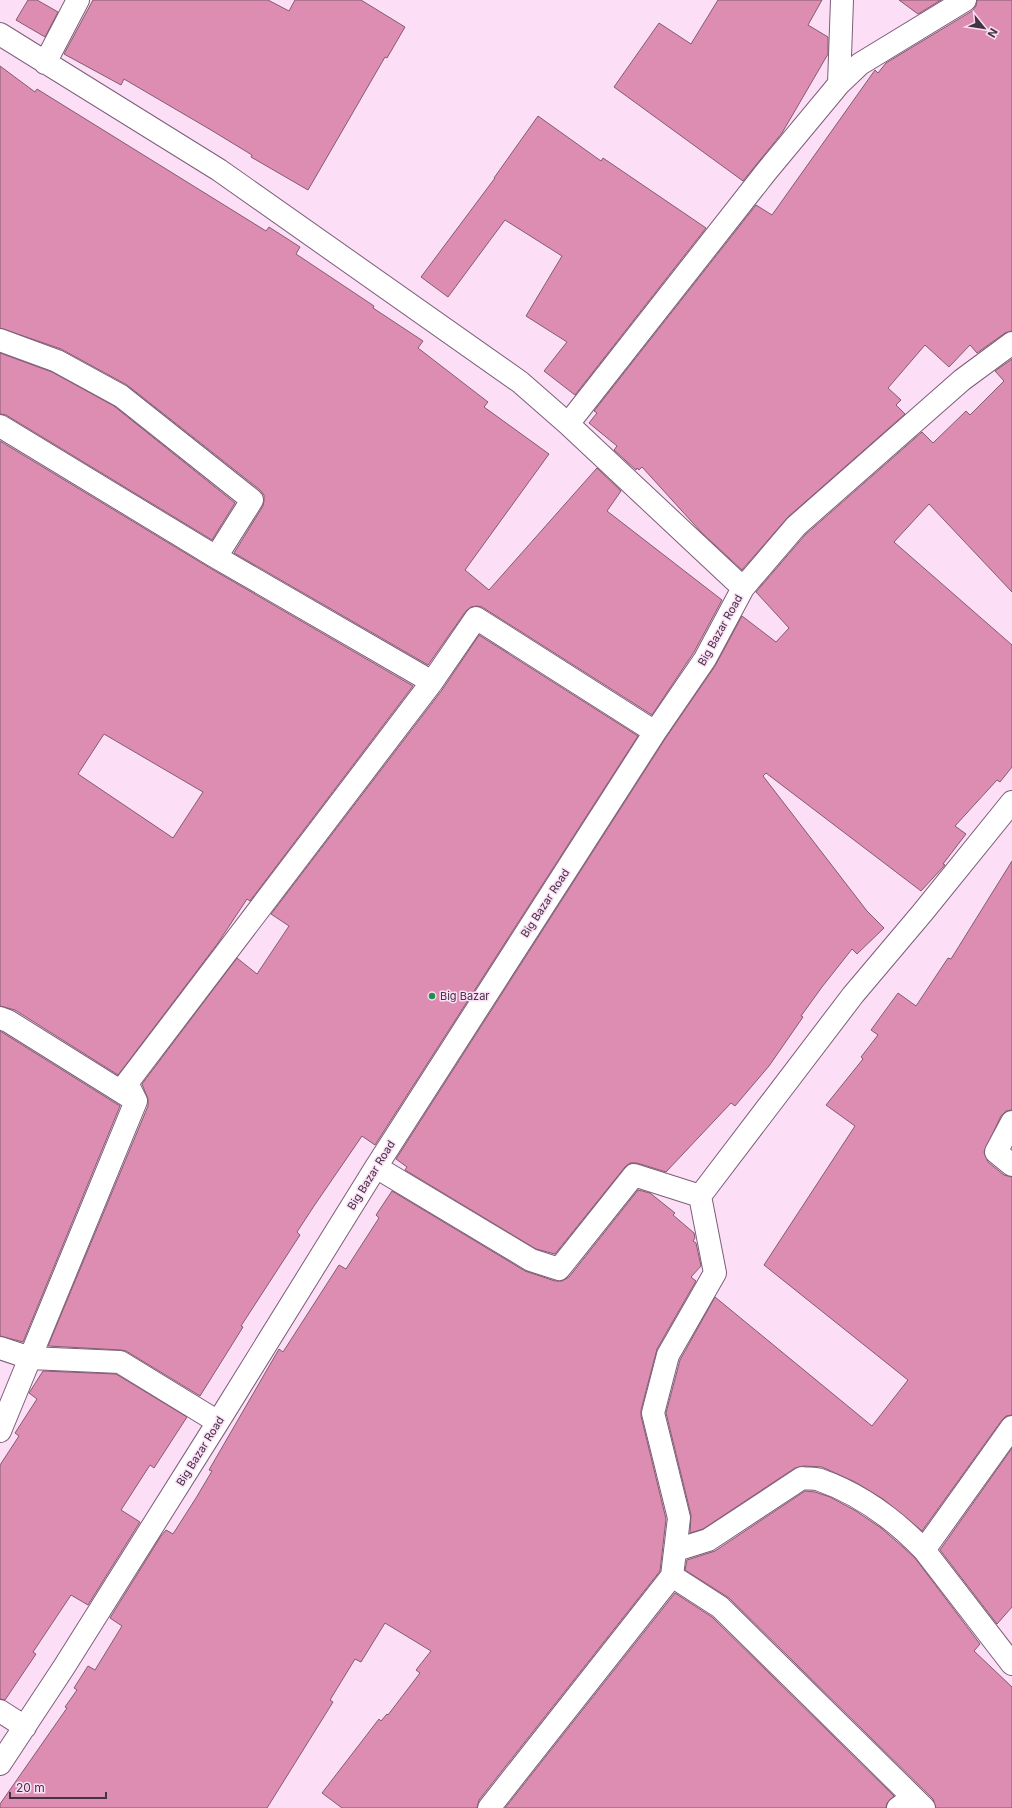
<svg xmlns="http://www.w3.org/2000/svg" width="1012" height="1808" font-family="Inter,sans-serif">
<style>
.building{fill:#dc8db1;stroke:#845c6e;fill-rule:evenodd}
.lines{fill:none;stroke-linecap:round;stroke-linejoin:round}
.minor-casing{stroke:#7d5e79;stroke-width:24}
.minor{stroke:#fff;stroke-width:22}
.poi-dot{fill:#1e914b;stroke:#fcdef7;stroke-width:1.5}
.labels{text-anchor:middle;dominant-baseline:central;stroke-width:3;stroke-linejoin:round;paint-order:stroke}
.street-label{font-size:11px;fill:#423440;stroke:#fcdef7}
.poi-label{font-size:11px;fill:#423440;stroke:#fcdef7;text-anchor:start}
</style>
<rect width="100%" height="100%" fill="#fcdef7"/>
<path class="building" d="M 28,0 L 37,0 L 58,12 L 45,37 L 16,20 Z
M 93,0 L 268,0 L 289,11 L 295,0 L 361,0 L 405,27 L 387,58 L 385,57 L 308,190 L 251,157 L 252,155 L 211,130 L 124,79 L 121,85 L 64,54 Z
M 718,0 L 822,0 L 808,25 L 828,37 L 828,54 L 782,133 L 743,181 L 614,87 L 659,23 L 691,44 Z
M 899,0 L 941,0 L 918,14 Z
M 977,0 L 1012,0 L 1012,331 L 1005,333 L 977,353 L 970,345 L 949,367 L 925,345 L 888,388 L 901,400 L 896,405 L 905,414 L 788,517 L 742,570 L 702,533 L 642,467 L 639,470 L 637,468 L 636,470 L 614,450 L 617,446 L 589,423 L 597,413 L 594,411 L 756,205 L 772,215 L 875,70 L 878,73 L 886,63 L 972,11 L 976,6 Z
M 0,66 L 35,92 L 37,89 L 266,231 L 269,227 L 300,247 L 296,254 L 374,306 L 373,308 L 423,341 L 418,348 L 488,402 L 484,407 L 549,454 L 465,570 L 489,590 L 597,468 L 621,491 L 607,511 L 722,600 L 694,652 L 652,715 L 482,607 L 477,606 L 471,607 L 466,611 L 428,665 L 234,553 L 263,506 L 264,501 L 264,495 L 260,490 L 127,385 L 61,349 L 0,328 Z
M 538,116 L 601,161 L 603,158 L 706,228 L 575,395 L 544,371 L 567,342 L 526,316 L 562,256 L 505,220 L 448,297 L 421,277 L 495,178 L 494,178 Z
M 0,353 L 52,372 L 114,406 L 235,503 L 212,540 L 6,415 L 0,414 Z
M 1012,359 L 1012,592 L 929,504 L 894,542 L 1012,645 L 1012,767 L 1000,782 L 997,780 L 955,826 L 966,834 L 943,864 L 945,865 L 921,891 L 766,773 L 763,776 L 867,911 L 884,928 L 857,954 L 852,949 L 822,987 L 801,1016 L 803,1017 L 769,1066 L 735,1106 L 731,1103 L 666,1172 L 637,1163 L 630,1163 L 625,1167 L 555,1254 L 536,1249 L 405,1170 L 407,1167 L 396,1159 L 665,739 L 715,666 L 742,616 L 776,642 L 789,628 L 756,592 L 805,535 L 922,432 L 933,443 L 966,411 L 970,415 L 1004,381 L 995,371 Z
M 0,441 L 210,568 L 413,686 L 250,901 L 247,899 L 218,943 L 118,1075 L 15,1010 L 0,1006 ZM 104,734 L 203,792 L 173,838 L 78,774 Z
M 479,635 L 638,736 L 375,1145 L 362,1136 L 314,1206 L 297,1232 L 300,1235 L 241,1326 L 243,1327 L 200,1396 L 126,1351 L 121,1350 L 48,1346 L 148,1106 L 148,1099 L 142,1084 L 237,958 L 257,974 L 289,926 L 271,914 L 442,690 Z
M 1012,861 L 1012,1110 L 1006,1111 L 1001,1116 L 984,1152 L 988,1162 L 1004,1175 L 1012,1177 L 1012,1415 L 1006,1416 L 1002,1420 L 922,1531 L 883,1499 L 855,1482 L 822,1467 L 804,1466 L 795,1468 L 703,1529 L 690,1533 L 691,1515 L 666,1413 L 680,1360 L 715,1297 L 872,1426 L 908,1380 L 764,1265 L 855,1126 L 826,1105 L 863,1059 L 861,1057 L 878,1035 L 871,1030 L 898,993 L 916,1006 L 948,958 L 951,959 Z
M 0,1031 L 120,1106 L 23,1342 L 0,1336 Z
M 638,1190 L 650,1193 L 675,1213 L 673,1215 L 694,1233 L 695,1238 L 693,1241 L 696,1243 L 701,1266 L 691,1277 L 696,1281 L 657,1349 L 641,1410 L 641,1416 L 666,1519 L 660,1571 L 479,1800 L 477,1808 L 342,1808 L 322,1793 L 379,1719 L 381,1721 L 387,1714 L 388,1715 L 420,1673 L 416,1670 L 431,1651 L 385,1623 L 361,1662 L 355,1659 L 330,1700 L 333,1702 L 267,1808 L 0,1808 L 0,1804 L 67,1708 L 65,1707 L 77,1690 L 74,1688 L 88,1666 L 95,1670 L 122,1626 L 110,1618 L 161,1536 L 166,1530 L 173,1534 L 196,1498 L 212,1471 L 209,1470 L 279,1349 L 283,1352 L 339,1265 L 346,1269 L 379,1218 L 376,1215 L 392,1191 L 525,1271 L 555,1281 L 562,1281 L 569,1277 Z
M 43,1371 L 116,1374 L 187,1417 L 154,1468 L 150,1465 L 121,1510 L 140,1522 L 88,1605 L 71,1595 L 33,1652 L 36,1654 L 5,1700 L 0,1699 L 0,1465 L 19,1436 L 15,1433 L 37,1399 L 29,1393 Z
M 1012,1448 L 1012,1607 L 997,1624 L 940,1550 Z
M 805,1491 L 815,1492 L 830,1497 L 856,1511 L 881,1528 L 904,1548 L 915,1558 L 980,1644 L 974,1651 L 1012,1687 L 1012,1808 L 936,1808 L 933,1799 L 729,1598 L 685,1570 L 687,1560 L 715,1551 Z
M 675,1593 L 712,1617 L 894,1796 L 887,1803 L 886,1808 L 505,1808 Z"/>
<g class="lines">
<g class="minor-casing">
<path id="minor" d="M 0,34 L 219,170 L 520,382 L 568,424 L 743,588
M 45,63 L 78,0
M 839,84 L 842,0
M 0,340 L 57,361 L 121,396 L 252,500 L 216,557
M 568,424 L 766,172 L 839,84 L 860,64 L 965,0
M 0,426 L 216,557 L 432,682
M 0,1018 L 8,1021 L 136,1101 L 127,1083 L 432,682 L 476,618 L 655,732
M 136,1101 L 30,1358 L 120,1362 L 218,1422
M 1012,1122 L 996,1152 L 1012,1165
M 376,1167 L 531,1260 L 559,1269 L 634,1175 L 700,1196 L 715,1273 L 668,1355 L 653,1413 L 679,1518 L 672,1576 L 489,1808
M 700,1196 L 853,995 L 923,912 L 1012,802
M 0,1348 L 30,1358 L 0,1431
M 1012,1427 L 924,1550 L 1012,1664
M 676,1550 L 708,1540 L 802,1478 C 808,1479 815,1478 820,1480 C 860,1494 895,1520 924,1550
M 672,1576 L 720,1607 L 924,1808
M 0,1711 L 25,1727
M 0,1764 L 64,1667 L 218,1422 L 376,1167 L 655,732 L 705,659 L 743,588 L 796,526 L 962,380 L 1012,343
M 898,1808 L 913,1797"/>
</g>
<use href="#minor" class="minor"/>
</g>
<circle class="poi-dot" cx="432" cy="996" r="4"/>
<g class="labels">
<g class="street-label">
<text transform="translate(720 630) rotate(-61)">Big Bazar Road</text>
<text transform="translate(545 903) rotate(-57)">Big Bazar Road</text>
<text transform="translate(371 1175) rotate(-58)">Big Bazar Road</text>
<text transform="translate(200 1451) rotate(-58)">Big Bazar Road</text>
</g>
<g class="poi-label">
<text x="440" y="996">Big Bazar</text>
</g>
</g>
<g transform="translate(984 28) rotate(120)" stroke="#fcdef7" stroke-width="3" paint-order="stroke">
<path d="M0-3L7 15L0 10L-7 15Z" fill="#423440"/>
<text y="-6" font-size="11" font-weight="bold" text-anchor="middle" fill="#423440">N</text>
</g>
<path d="M10 1792v6h96v-6" fill="none" stroke="#423440" stroke-width="2"/>
<text x="16" y="1792" font-size="12" fill="#423440" stroke="#fcdef7" stroke-width="3" paint-order="stroke">20 m</text>
</svg>
